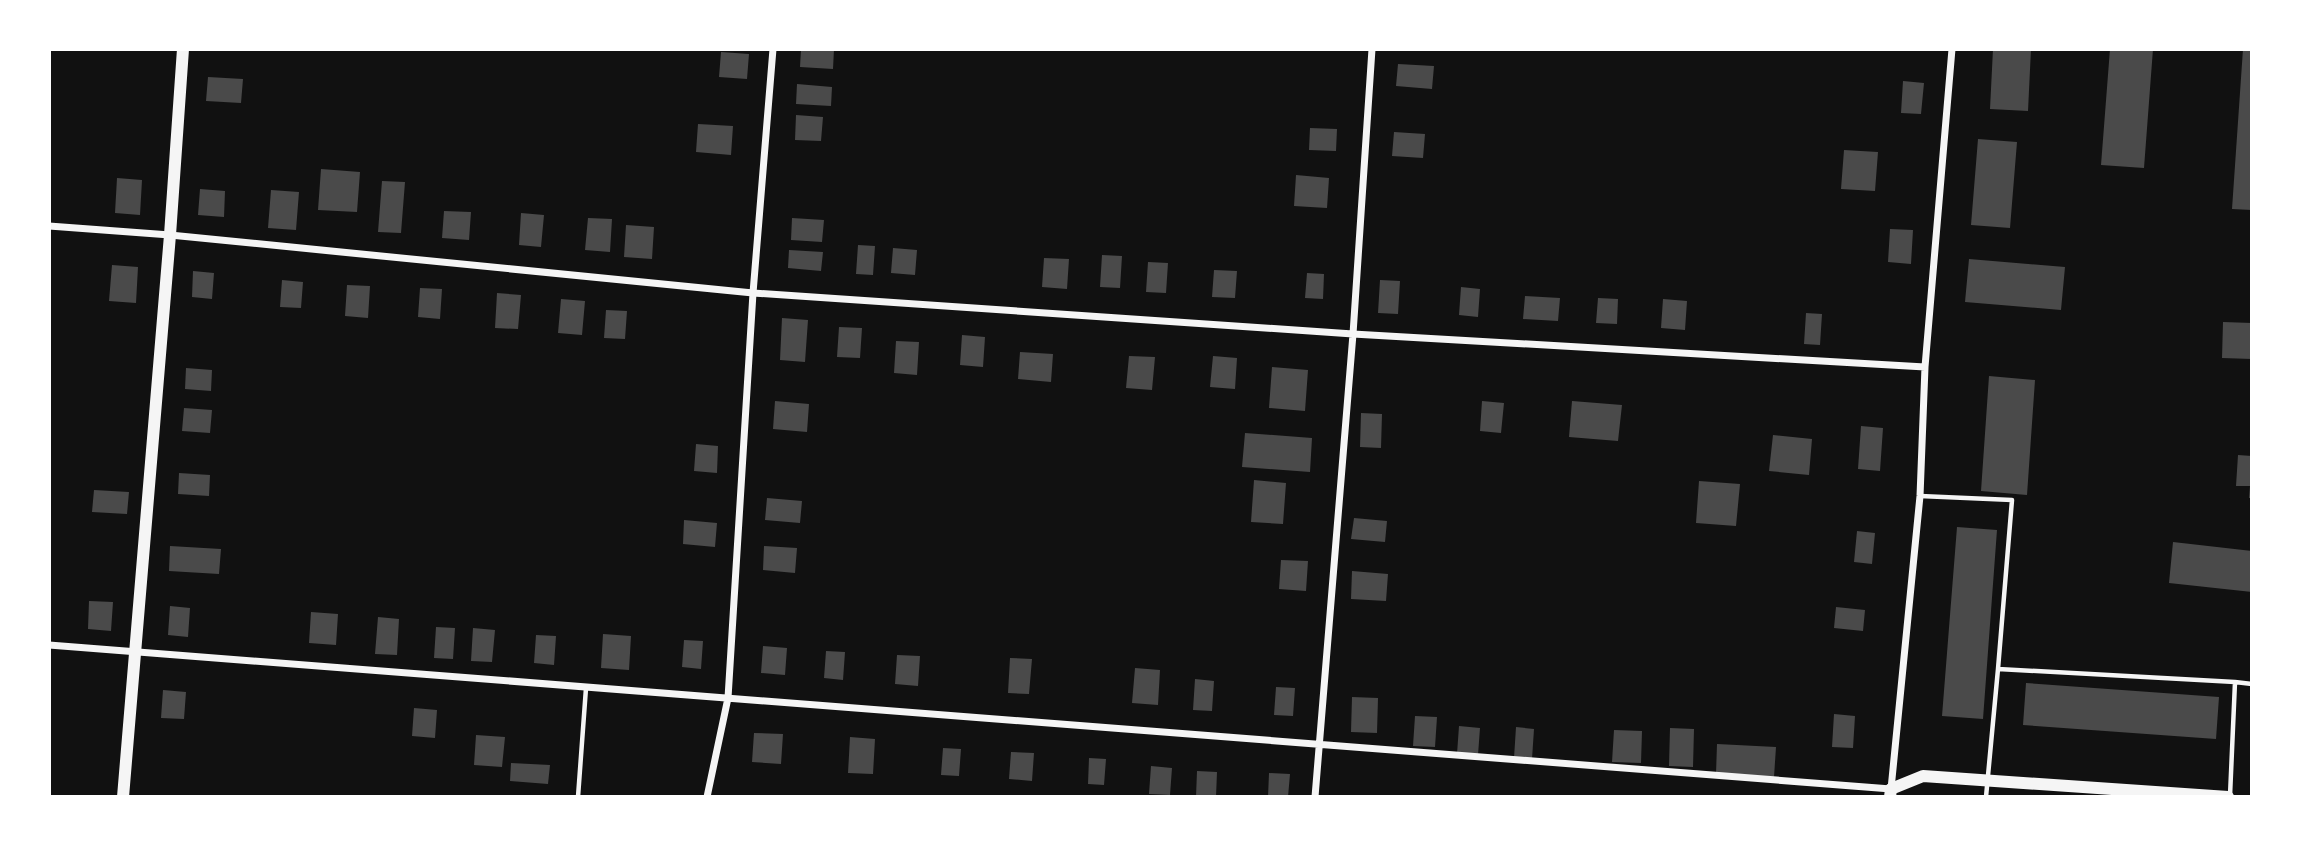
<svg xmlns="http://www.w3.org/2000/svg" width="2301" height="846" font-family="'Golos Text',sans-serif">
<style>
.building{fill:#4a4a4a}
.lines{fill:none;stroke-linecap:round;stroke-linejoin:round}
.service{stroke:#f5f5f5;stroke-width:4.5}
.minor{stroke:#f5f5f5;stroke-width:7}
.tertiary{stroke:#f5f5f5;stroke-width:12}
</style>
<rect width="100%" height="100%" fill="#111"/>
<path class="building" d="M 801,49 L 834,49 L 833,69 L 800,67 Z
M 1993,49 L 2031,49 L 2028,111 L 1990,109 Z
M 2110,49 L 2153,49 L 2144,168 L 2101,165 Z
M 2243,49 L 2252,49 L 2252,210 L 2232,209 Z
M 721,52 L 749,54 L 747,79 L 719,77 Z
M 1398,64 L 1434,66 L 1432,89 L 1396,86 Z
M 208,77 L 243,79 L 241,103 L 206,101 Z
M 1903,81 L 1924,83 L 1921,114 L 1901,113 Z
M 797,84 L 832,87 L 831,106 L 796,104 Z
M 796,115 L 823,117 L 821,141 L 795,140 Z
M 698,124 L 733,126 L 731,155 L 696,152 Z
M 1310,128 L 1337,129 L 1336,151 L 1309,150 Z
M 1394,132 L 1425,134 L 1423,158 L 1392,156 Z
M 1978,139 L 2017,142 L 2010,228 L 1971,225 Z
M 1844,150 L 1878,152 L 1875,191 L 1841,189 Z
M 321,169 L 360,172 L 357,212 L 318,210 Z
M 1296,175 L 1329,178 L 1327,208 L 1294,206 Z
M 117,178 L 142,180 L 140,215 L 115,213 Z
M 382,181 L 405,182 L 401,233 L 378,232 Z
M 200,189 L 225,191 L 224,217 L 198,215 Z
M 271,190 L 299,192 L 296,230 L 268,228 Z
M 444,211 L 471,212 L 469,240 L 442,238 Z
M 521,213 L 544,215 L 541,247 L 519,245 Z
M 588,218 L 612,219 L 610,252 L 585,250 Z
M 792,218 L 824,220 L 822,242 L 791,240 Z
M 626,225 L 654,227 L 652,259 L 624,257 Z
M 1890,229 L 1913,230 L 1911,264 L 1888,262 Z
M 858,245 L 875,246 L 873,275 L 856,274 Z
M 893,248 L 917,250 L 915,275 L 891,273 Z
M 789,250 L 823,252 L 821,271 L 788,268 Z
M 1102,255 L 1122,256 L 1120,288 L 1100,287 Z
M 1044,258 L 1069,259 L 1067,289 L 1042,287 Z
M 1969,259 L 2065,267 L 2061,310 L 1965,302 Z
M 1148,262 L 1168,263 L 1166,293 L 1146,292 Z
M 112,265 L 138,267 L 136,303 L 109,301 Z
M 1214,270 L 1237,271 L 1235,298 L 1212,297 Z
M 193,271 L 214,273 L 212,299 L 192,297 Z
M 1307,273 L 1324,274 L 1323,299 L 1305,298 Z
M 282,280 L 303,282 L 301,308 L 280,307 Z
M 1380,280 L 1400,281 L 1398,314 L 1378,313 Z
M 347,285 L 370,286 L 368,318 L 345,316 Z
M 1461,287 L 1480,289 L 1478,317 L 1459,315 Z
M 420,288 L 442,289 L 440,319 L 418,317 Z
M 497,293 L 521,295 L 518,329 L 495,328 Z
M 1525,296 L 1560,298 L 1558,321 L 1523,319 Z
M 1598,298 L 1618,299 L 1617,324 L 1596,323 Z
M 561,299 L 585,301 L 582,335 L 558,333 Z
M 1663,299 L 1687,301 L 1685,330 L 1661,328 Z
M 606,310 L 627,311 L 625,339 L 604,338 Z
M 1806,313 L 1822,314 L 1820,345 L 1804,344 Z
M 782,318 L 808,320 L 805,362 L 780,360 Z
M 2223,322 L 2252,323 L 2252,359 L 2222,358 Z
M 839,327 L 862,328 L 860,358 L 837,357 Z
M 962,335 L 985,337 L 983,367 L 960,365 Z
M 896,341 L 919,342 L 917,375 L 894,373 Z
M 1020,352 L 1053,354 L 1051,382 L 1018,379 Z
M 1129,356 L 1155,357 L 1152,390 L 1126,388 Z
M 1213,356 L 1237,358 L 1235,389 L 1210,387 Z
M 1272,367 L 1308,370 L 1305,411 L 1269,408 Z
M 186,368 L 212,370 L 211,391 L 185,389 Z
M 1989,376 L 2035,380 L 2027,495 L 1981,491 Z
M 775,401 L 809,404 L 807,432 L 773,429 Z
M 1482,401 L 1504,403 L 1501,433 L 1480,431 Z
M 1572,401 L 1622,405 L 1618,441 L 1569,437 Z
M 184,408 L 212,410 L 210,433 L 182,431 Z
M 1361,413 L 1382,414 L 1381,448 L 1360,447 Z
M 1861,426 L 1883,428 L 1880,471 L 1858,469 Z
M 1245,433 L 1312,438 L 1310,472 L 1242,467 Z
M 1773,435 L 1812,439 L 1809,475 L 1769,471 Z
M 696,444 L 718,446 L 717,473 L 694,471 Z
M 2238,455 L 2252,456 L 2252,498 L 2249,498 L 2250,486 L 2236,486 Z
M 179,473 L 210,475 L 209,496 L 178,494 Z
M 1254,480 L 1286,483 L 1283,524 L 1251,522 Z
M 1699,481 L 1740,484 L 1736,526 L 1696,523 Z
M 94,490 L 129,492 L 127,514 L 92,512 Z
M 767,498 L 802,501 L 800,523 L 765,520 Z
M 1354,518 L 1387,521 L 1385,542 L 1351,539 Z
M 684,520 L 717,523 L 715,547 L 683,544 Z
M 1957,527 L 1997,530 L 1983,719 L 1942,716 Z
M 1857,531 L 1875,533 L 1872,564 L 1854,562 Z
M 2173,542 L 2252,551 L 2252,592 L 2169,583 Z
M 170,546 L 221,549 L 219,574 L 169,571 Z
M 764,546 L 797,548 L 795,573 L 763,570 Z
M 1281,560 L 1308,561 L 1306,591 L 1279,589 Z
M 1352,571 L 1388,574 L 1386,601 L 1351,599 Z
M 89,601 L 113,602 L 111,631 L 88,629 Z
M 170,606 L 190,608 L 188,637 L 168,635 Z
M 1836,607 L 1865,610 L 1863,631 L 1834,628 Z
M 311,612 L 338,614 L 336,645 L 309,643 Z
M 378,617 L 399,619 L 397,655 L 375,654 Z
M 436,627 L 455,628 L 453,659 L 434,658 Z
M 473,628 L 495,630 L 492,662 L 471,661 Z
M 603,634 L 631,636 L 629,670 L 601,668 Z
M 536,635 L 556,636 L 554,665 L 534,663 Z
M 684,640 L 703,641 L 701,669 L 682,667 Z
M 763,646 L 787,648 L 785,675 L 761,673 Z
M 826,651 L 845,652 L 843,680 L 824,678 Z
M 897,655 L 920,656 L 918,686 L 895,684 Z
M 1010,658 L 1032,659 L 1029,694 L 1008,693 Z
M 1135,668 L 1160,670 L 1158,705 L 1132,703 Z
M 1195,679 L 1214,681 L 1212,711 L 1193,710 Z
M 2026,683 L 2219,697 L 2216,739 L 2023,725 Z
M 1276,687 L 1295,688 L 1293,716 L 1274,715 Z
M 163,690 L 186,692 L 184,719 L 161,718 Z
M 1352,697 L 1378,698 L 1377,733 L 1351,732 Z
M 414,708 L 437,710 L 435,738 L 412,736 Z
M 1834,714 L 1855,716 L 1853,748 L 1832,747 Z
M 1415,716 L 1437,717 L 1435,747 L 1413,746 Z
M 1459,726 L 1480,728 L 1478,755 L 1457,754 Z
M 1516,727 L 1534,729 L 1532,759 L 1514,758 Z
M 1670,728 L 1694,729 L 1693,767 L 1669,766 Z
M 1614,730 L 1642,731 L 1641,763 L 1612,762 Z
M 754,733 L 783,734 L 781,764 L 752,762 Z
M 476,735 L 505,737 L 502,767 L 474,765 Z
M 850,737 L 875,739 L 873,774 L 848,773 Z
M 1717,744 L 1776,747 L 1774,777 L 1716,774 Z
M 943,748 L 961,749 L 959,776 L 941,775 Z
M 1011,752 L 1034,753 L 1032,781 L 1009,779 Z
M 1089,758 L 1106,759 L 1104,785 L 1088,784 Z
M 511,763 L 550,765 L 548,784 L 510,781 Z
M 1151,766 L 1172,768 L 1170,795 L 1149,794 Z
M 1197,771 L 1217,772 L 1216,797 L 1196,797 Z
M 1269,773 L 1290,774 L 1288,797 L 1268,797 Z"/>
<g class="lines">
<path class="service" d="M 1920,496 L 2012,500 L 1998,669
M 2235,682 L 2252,684
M 578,797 L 586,688
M 1986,797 L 1998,669 L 2235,682 L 2230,796"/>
<path class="minor" d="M 49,226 L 170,235 L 753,293 L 1353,334 L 1925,367
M 49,645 L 1891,789 L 1920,496 L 1925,367 L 1952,49
M 707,797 L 728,698 L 753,293 L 773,49
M 1315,797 L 1353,334 L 1372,49"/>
<path class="tertiary" d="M 123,797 L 170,235 L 183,49
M 1890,797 L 1891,789 L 1923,776 L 2228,797"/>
</g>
<rect width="2301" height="846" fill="none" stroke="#ffffff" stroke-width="102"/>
</svg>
